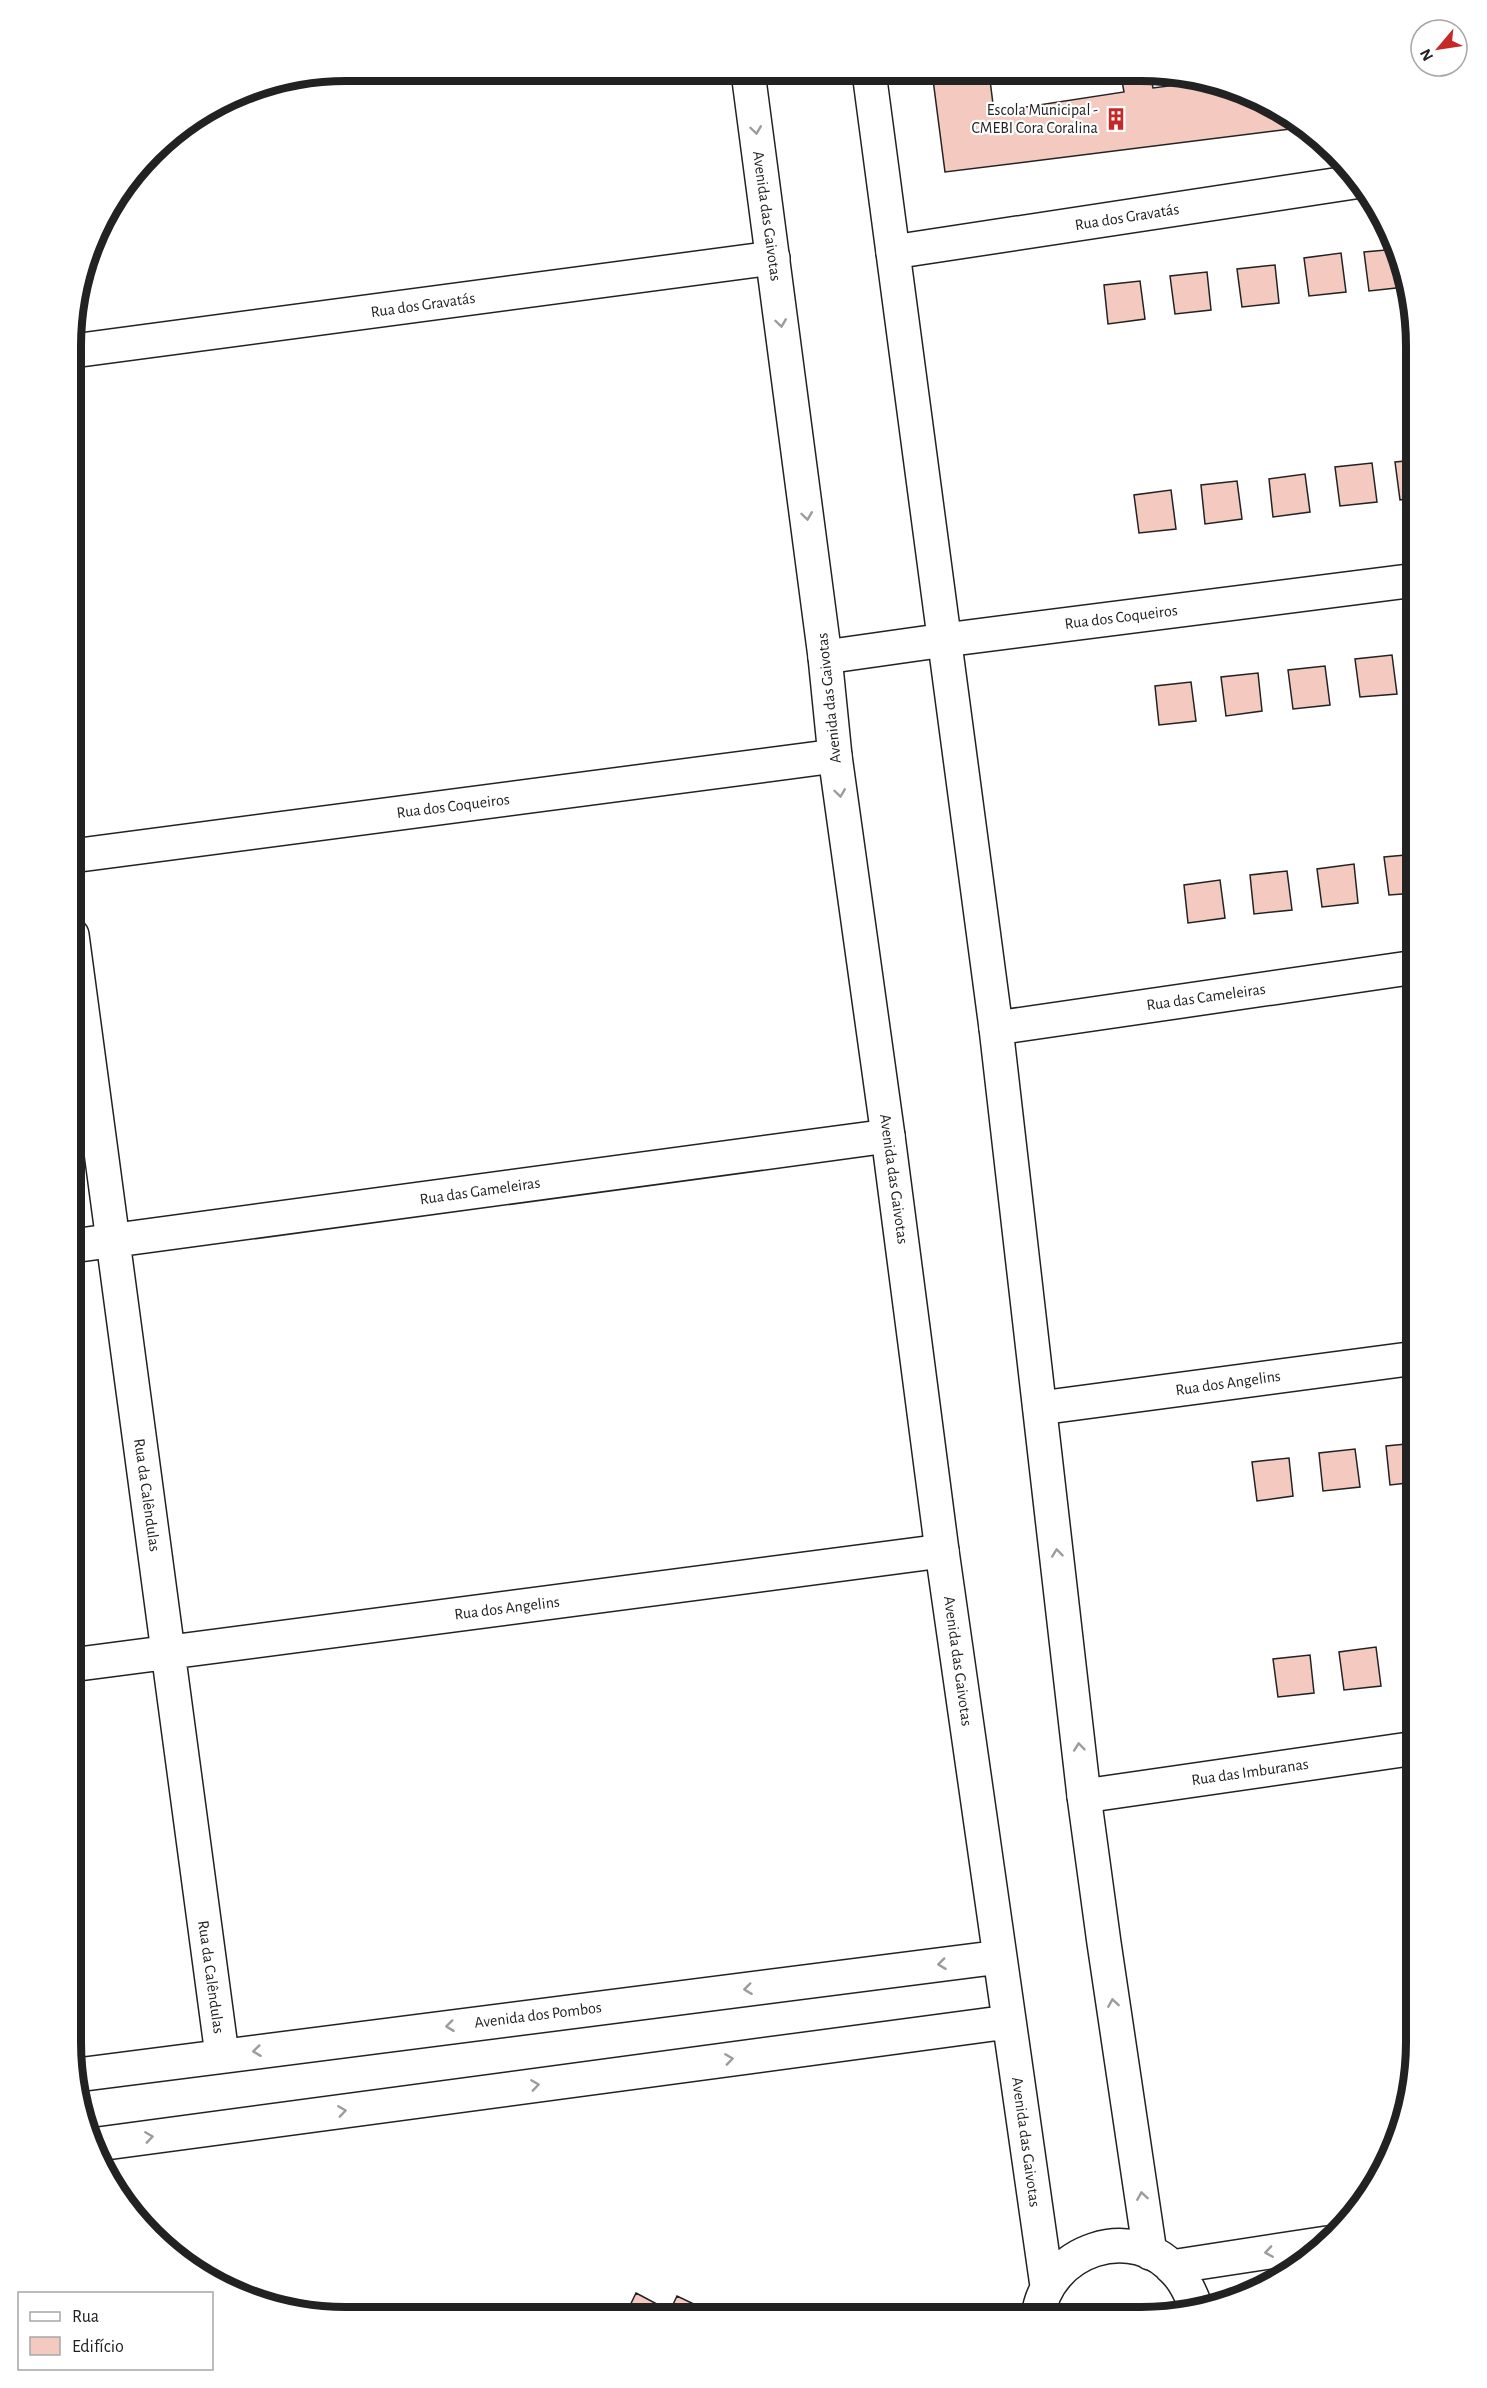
<svg xmlns="http://www.w3.org/2000/svg" width="1487" height="2388" font-family="'Alegreya Sans',sans-serif">
<style>
.building{fill:#f3c9c0;stroke:#222;stroke-width:1.5}
.lines{fill:none;stroke-linecap:round;stroke-linejoin:round}
.street-casing{stroke:#222;stroke-width:36}
.secondary-casing{stroke:#222;stroke-width:36}
.street{stroke:#fff;stroke-width:33}
.secondary{stroke:#fff;stroke-width:33}
.oneway{stroke:#9c9c9c}
.labels{text-anchor:middle;dominant-baseline:central;stroke-width:4.5;stroke-linejoin:round;paint-order:stroke}
.poi-label{font-size:16px;fill:#222;stroke:#fff;text-anchor:end}
.street-label{font-size:16px;fill:#222;stroke:#fff}
.rim{fill:none;stroke:#222;stroke-width:8}
</style>
<rect width="100%" height="100%" fill="#fff"/>
<path class="building" d="M 932,72 L 989,72 L 994,112 L 1124,92 L 1122,81 L 1106,83 L 1099,73 L 1153,73 L 1150,74 L 1153,88 L 1208,81 L 1247,92 L 1307,127 L 945,172 Z
M 1397,249 L 1405,287 L 1369,291 L 1364,252 Z
M 1341,253 L 1346,292 L 1309,296 L 1304,258 Z
M 1275,265 L 1279,303 L 1242,307 L 1237,269 Z
M 1207,272 L 1211,310 L 1175,314 L 1170,276 Z
M 1140,281 L 1145,319 L 1108,324 L 1104,285 Z
M 1416,460 L 1416,498 L 1400,500 L 1395,462 Z
M 1372,463 L 1377,502 L 1340,506 L 1335,467 Z
M 1305,474 L 1310,512 L 1273,517 L 1269,479 Z
M 1237,481 L 1242,519 L 1205,524 L 1201,485 Z
M 1171,490 L 1176,529 L 1139,533 L 1134,495 Z
M 1392,655 L 1397,694 L 1360,697 L 1355,659 Z
M 1325,666 L 1330,705 L 1293,709 L 1288,670 Z
M 1258,673 L 1262,711 L 1226,716 L 1221,677 Z
M 1191,682 L 1196,721 L 1159,725 L 1155,686 Z
M 1416,854 L 1416,893 L 1389,895 L 1384,857 Z
M 1354,864 L 1358,903 L 1322,907 L 1317,869 Z
M 1287,871 L 1292,910 L 1254,914 L 1250,875 Z
M 1220,880 L 1225,918 L 1188,923 L 1184,885 Z
M 1416,1443 L 1416,1482 L 1390,1485 L 1386,1446 Z
M 1355,1449 L 1360,1487 L 1323,1491 L 1319,1453 Z
M 1289,1458 L 1293,1496 L 1257,1501 L 1252,1462 Z
M 1416,1644 L 1416,1682 L 1412,1683 L 1407,1645 Z
M 1376,1647 L 1381,1686 L 1344,1690 L 1339,1652 Z
M 1310,1655 L 1314,1693 L 1278,1697 L 1273,1659 Z
M 636,2293 L 670,2311 L 677,2296 L 719,2316 L 625,2316 Z"/>
<g class="lines">
<g class="street-casing">
<path id="street" d="M 893,252 L 1361,181
M 73,351 L 773,258
M 825,657 L 945,640 L 1416,580
M 72,856 L 835,756
M 72,935 L 222,2055
M 996,1028 L 1416,967
M 72,1246 L 888,1136
M 1040,1408 L 1416,1358
M 71,1665 L 942,1551
M 1084,1796 L 1416,1748"/>
</g>
<g class="secondary-casing">
<path id="secondary" d="M 748,72 L 825,657 L 835,756 L 888,1136 L 942,1551 L 1047,2286
M 869,72 L 996,1028 L 1084,1796 L 1104,1943 L 1150,2253
M 77,2075 L 1000,1957
M 91,2145 L 1008,2022
M 1171,2267 L 1327,2243
M 1038,2317 C 1046,2250 1134,2219 1178,2274 C 1187,2284 1191,2295 1196,2307"/>
</g>
<use href="#street" class="street"/>
<use href="#secondary" class="secondary"/>
</g>
<defs><path id="oneway-chevron" d="M-2-3.5L2.5 0L-2 3.5" fill="none" stroke-width="1.6" stroke-linecap="round" stroke-linejoin="round" transform="scale(1.5)"/></defs>
<g class="oneway">
<use href="#oneway-chevron" transform="translate(756 130) rotate(82)"/>
<use href="#oneway-chevron" transform="translate(781 323) rotate(82)"/>
<use href="#oneway-chevron" transform="translate(807 516) rotate(82)"/>
<use href="#oneway-chevron" transform="translate(840 793) rotate(82)"/>
<use href="#oneway-chevron" transform="translate(1057 1553) rotate(-96)"/>
<use href="#oneway-chevron" transform="translate(1079 1747) rotate(-96)"/>
<use href="#oneway-chevron" transform="translate(942 1964) rotate(173)"/>
<use href="#oneway-chevron" transform="translate(748 1989) rotate(173)"/>
<use href="#oneway-chevron" transform="translate(1113 2003) rotate(-99)"/>
<use href="#oneway-chevron" transform="translate(450 2026) rotate(173)"/>
<use href="#oneway-chevron" transform="translate(257 2051) rotate(173)"/>
<use href="#oneway-chevron" transform="translate(729 2059) rotate(-8)"/>
<use href="#oneway-chevron" transform="translate(535 2085) rotate(-8)"/>
<use href="#oneway-chevron" transform="translate(342 2111) rotate(-8)"/>
<use href="#oneway-chevron" transform="translate(149 2137) rotate(-8)"/>
<use href="#oneway-chevron" transform="translate(1142 2196) rotate(-99)"/>
<use href="#oneway-chevron" transform="translate(1269 2252) rotate(171)"/>
</g>
<defs>
<g id="building-bare" transform="scale(1.8)"><path d="M-4-6H4V6H1V3H-1V6H-4ZM-2.5-4.3h1.7v1.8h-1.7ZM.8-4.3h1.7v1.8H.8ZM-2.5-1h1.7V.8h-1.7ZM.8-1h1.7V.8H.8Z" fill="#c62828" stroke="#fff" stroke-width="2.5" paint-order="stroke"/></g>
</defs>
<g fill-rule="evenodd">
<use href="#building-bare" x="1116" y="119"/>
</g>
<g class="labels">
<g class="poi-label">
<text x="1098" y="110">Escola Municipal -<tspan x="1098" dy="18">CMEBI Cora Coralina</tspan></text>
</g>
<g class="street-label">
<text transform="translate(767 216) rotate(82)">Avenida das Gaivotas</text>
<text transform="translate(1127 217) rotate(-9)">Rua dos Gravatás</text>
<text transform="translate(423 305) rotate(-8)">Rua dos Gravatás</text>
<text transform="translate(1121 617) rotate(-7)">Rua dos Coqueiros</text>
<text transform="translate(829 698) rotate(-96)">Avenida das Gaivotas</text>
<text transform="translate(453 806) rotate(-7)">Rua dos Coqueiros</text>
<text transform="translate(1206 997) rotate(-8)">Rua das Cameleiras</text>
<text transform="translate(894 1179) rotate(82)">Avenida das Gaivotas</text>
<text transform="translate(480 1191) rotate(-8)">Rua das Gameleiras</text>
<text transform="translate(1228 1383) rotate(-8)">Rua dos Angelins</text>
<text transform="translate(147 1495) rotate(82)">Rua da Calêndulas</text>
<text transform="translate(507 1608) rotate(-7)">Rua dos Angelins</text>
<text transform="translate(958 1661) rotate(82)">Avenida das Gaivotas</text>
<text transform="translate(1250 1772) rotate(-8)">Rua das Imburanas</text>
<text transform="translate(211 1977) rotate(82)">Rua da Calêndulas</text>
<text transform="translate(538 2015) rotate(-7)">Avenida dos Pombos</text>
<text transform="translate(1026 2142) rotate(82)">Avenida das Gaivotas</text>
</g>
</g>
<path d="M0 0H1487V2388H0ZM346 81H1141A265 265 0 0 1 1406 346V2042A265 265 0 0 1 1141 2307H346A265 265 0 0 1 81 2042V346A265 265 0 0 1 346 81Z" fill="#fff" fill-rule="evenodd"/>
<path class="rim" d="M346 81H1141A265 265 0 0 1 1406 346V2042A265 265 0 0 1 1141 2307H346A265 265 0 0 1 81 2042V346A265 265 0 0 1 346 81Z"/>
<rect x="18" y="2292" width="195" height="78" fill="#ffffff" stroke="#a7a7a7" stroke-width="1.5"/>
<rect x="30" y="2312" width="30" height="9" fill="#ffffff" stroke="#a7a7a7" stroke-width="1.5"/>
<text x="72" y="2322" font-size="18" fill="#222222">Rua</text>
<rect x="30" y="2337" width="30" height="18" fill="#f3c9c0" stroke="#a7a7a7" stroke-width="1.5"/>
<text x="72" y="2352" font-size="18" fill="#222222">Edifício</text>
<g transform="translate(1439 48) rotate(241)"><circle r="28" fill="#ffffff" stroke="#a7a7a7" stroke-width="1.5"/>
<path d="M0-4.5L10 22L0 15L-10 22Z" fill="#c62828"/>
<text y="-9" font-size="16" font-weight="bold" text-anchor="middle" fill="#222222">N</text>
</g>
</svg>
